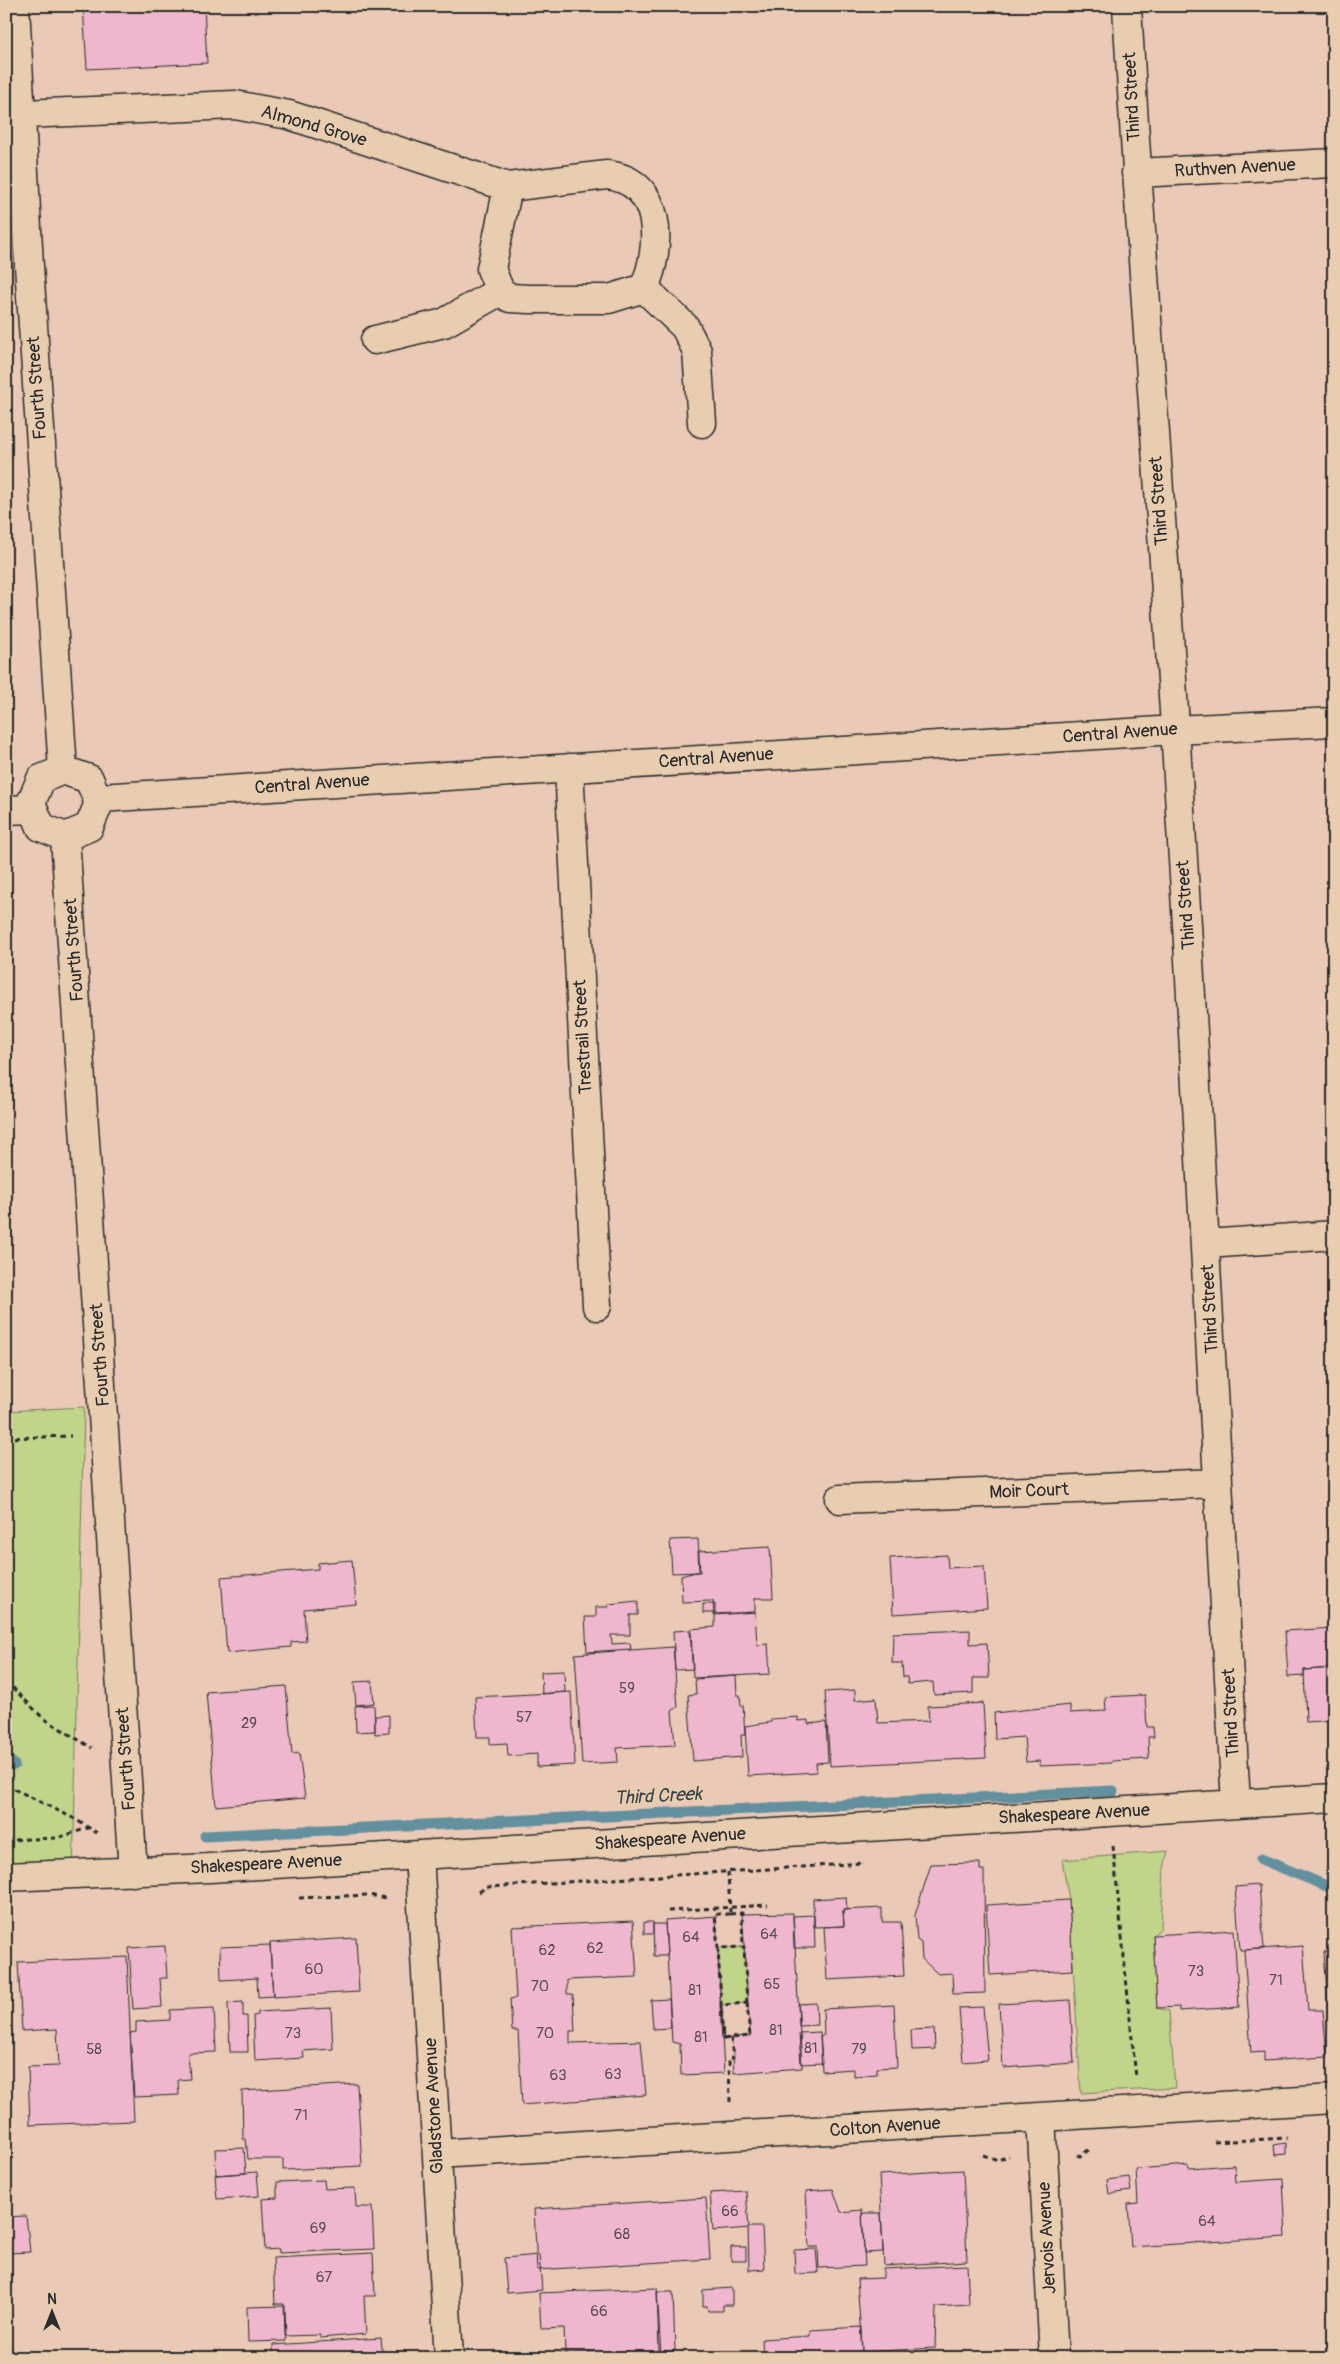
<svg xmlns="http://www.w3.org/2000/svg" width="1340" height="2364" font-family="Pangolin,sans-serif">
<style>
.green{fill:#c0d48a;stroke:#76805a}
.lines{fill:none;stroke-linecap:round;stroke-linejoin:round}
.stream{stroke:#63909e;stroke-width:11}
.building{fill:#efb7cd;stroke:#2b2b2b}
.minor-casing{stroke:#2b2b2b;stroke-width:31}
.path{stroke:#2b2b2b;stroke-width:3;stroke-dasharray:5 4;stroke-linecap:butt}
.minor{stroke:#e9cdb0;stroke-width:28}
.labels{text-anchor:middle;dominant-baseline:central;stroke-width:5;stroke-linejoin:round;paint-order:stroke}
.number-label{font-size:15px;fill:#5c4e54}
.street-label{font-size:18px;fill:#2b2b2b;stroke:#e9cdb0}
.water-label{font-size:19px;font-style:italic;fill:#394448;stroke:#e9cdb0}
</style>
<rect width="100%" height="100%" fill="#eac9b6"/>
<filter id="ink" filterUnits="userSpaceOnUse"><feTurbulence type="fractalNoise" baseFrequency=".02" numOctaves="2"/><feDisplacementMap in="SourceGraphic" scale="10" xChannelSelector="R" yChannelSelector="G"/><feConvolveMatrix kernelMatrix="1 2 1 2 8 2 1 2 1" color-interpolation-filters="sRGB"/></filter>
<g filter="url(#ink)">
<path class="green" d="M 84,1407 L 73,1874 L 6,1877 L 6,1411 Z
M 1168,1851 L 1164,1868 L 1161,1928 L 1153,1935 L 1157,2008 L 1169,2011 L 1175,2088 L 1081,2093 L 1069,1900 L 1062,1860 Z
M 744,1947 L 747,2003 L 721,2005 L 718,1948 Z"/>
<g class="lines">
<path class="stream" d="M 6,1758 L 14,1765
M 205,1836 L 1113,1791
M 1261,1859 L 1334,1889"/>
</g>
<path class="building" d="M 83,6 L 204,6 L 207,63 L 87,69 Z
M 698,1539 L 700,1572 L 672,1573 L 670,1540 Z
M 770,1547 L 773,1598 L 755,1598 L 755,1612 L 714,1615 L 713,1601 L 682,1602 L 681,1576 L 699,1571 L 698,1551 Z
M 947,1555 L 948,1568 L 984,1566 L 987,1608 L 893,1614 L 890,1558 Z
M 352,1560 L 356,1604 L 304,1609 L 306,1641 L 291,1642 L 291,1647 L 227,1653 L 221,1577 L 318,1569 L 318,1563 Z
M 638,1601 L 638,1615 L 630,1615 L 630,1635 L 611,1635 L 612,1644 L 630,1643 L 631,1649 L 587,1652 L 585,1617 L 596,1617 L 596,1607 L 608,1607 L 608,1604 Z
M 703,1604 L 715,1604 L 715,1613 L 703,1613 Z
M 755,1612 L 757,1645 L 768,1644 L 770,1674 L 693,1678 L 690,1629 L 715,1627 L 715,1614 Z
M 1334,1628 L 1334,1668 L 1304,1670 L 1304,1676 L 1288,1677 L 1285,1631 Z
M 691,1630 L 693,1669 L 675,1670 L 673,1631 Z
M 970,1630 L 970,1644 L 987,1643 L 989,1678 L 973,1678 L 973,1693 L 934,1695 L 933,1682 L 908,1684 L 907,1677 L 903,1677 L 902,1663 L 892,1663 L 893,1633 Z
M 673,1647 L 678,1707 L 672,1711 L 675,1745 L 617,1748 L 618,1762 L 582,1764 L 575,1654 Z
M 1334,1668 L 1334,1720 L 1306,1722 L 1304,1670 Z
M 564,1671 L 565,1692 L 542,1694 L 541,1672 Z
M 736,1676 L 737,1695 L 740,1695 L 741,1706 L 743,1705 L 745,1735 L 741,1735 L 742,1757 L 693,1761 L 688,1695 L 696,1694 L 695,1679 Z
M 372,1681 L 374,1703 L 356,1705 L 354,1682 Z
M 286,1686 L 292,1754 L 299,1753 L 305,1798 L 216,1806 L 206,1692 Z
M 855,1690 L 855,1700 L 876,1698 L 878,1723 L 929,1721 L 928,1706 L 983,1703 L 986,1758 L 830,1766 L 825,1692 Z
M 571,1692 L 575,1765 L 537,1767 L 537,1754 L 508,1756 L 507,1743 L 490,1744 L 490,1737 L 477,1737 L 475,1697 Z
M 1145,1695 L 1147,1727 L 1153,1727 L 1154,1737 L 1148,1737 L 1149,1759 L 1112,1761 L 1112,1763 L 1040,1766 L 1040,1761 L 1026,1762 L 1024,1737 L 995,1739 L 994,1713 L 1070,1705 L 1070,1713 L 1106,1711 L 1105,1697 Z
M 374,1705 L 375,1731 L 356,1732 L 355,1706 Z
M 389,1715 L 389,1733 L 375,1734 L 375,1716 Z
M 798,1717 L 798,1721 L 808,1720 L 808,1724 L 826,1722 L 828,1762 L 816,1763 L 817,1772 L 748,1776 L 745,1726 L 771,1722 L 771,1719 Z
M 980,1863 L 980,1870 L 984,1870 L 985,1993 L 953,1994 L 952,1973 L 938,1974 L 922,1959 L 921,1943 L 917,1940 L 915,1915 L 931,1864 Z
M 1259,1885 L 1264,1949 L 1240,1950 L 1235,1887 Z
M 846,1897 L 847,1910 L 843,1910 L 844,1926 L 814,1927 L 813,1899 Z
M 1069,1900 L 1073,1970 L 990,1975 L 986,1905 Z
M 882,1908 L 882,1922 L 901,1922 L 904,1976 L 827,1980 L 824,1927 L 844,1926 L 843,1910 Z
M 793,1913 L 802,2068 L 734,2073 L 732,2037 L 750,2036 L 742,1914 Z
M 814,1915 L 815,1948 L 794,1948 L 793,1916 Z
M 716,1916 L 724,2073 L 681,2075 L 680,2044 L 672,2042 L 665,1920 Z
M 633,1921 L 637,1977 L 567,1980 L 567,1994 L 573,1994 L 575,2031 L 570,2031 L 570,2043 L 641,2041 L 646,2095 L 522,2105 L 518,2031 L 512,2031 L 510,1999 L 516,1998 L 512,1927 Z
M 644,1922 L 653,1922 L 653,1934 L 644,1934 Z
M 653,1924 L 665,1924 L 667,1956 L 654,1956 Z
M 1234,1930 L 1239,2007 L 1179,2011 L 1179,2007 L 1157,2008 L 1153,1935 Z
M 356,1938 L 359,1992 L 273,1997 L 270,1943 Z
M 270,1945 L 273,1996 L 258,1997 L 257,1978 L 221,1980 L 220,1947 Z
M 165,1946 L 167,1978 L 160,1978 L 162,2007 L 133,2009 L 129,1948 Z
M 1303,1946 L 1308,2010 L 1323,2010 L 1327,2057 L 1264,2061 L 1264,2052 L 1251,2053 L 1244,1950 Z
M 1334,1951 L 1334,2044 L 1331,2044 L 1324,1952 Z
M 127,1957 L 134,2121 L 30,2125 L 28,2067 L 59,2066 L 57,2029 L 22,2031 L 18,1962 Z
M 669,1999 L 671,2028 L 653,2029 L 651,2000 Z
M 1070,2000 L 1074,2063 L 1003,2068 L 999,2004 Z
M 243,2002 L 243,2016 L 247,2016 L 248,2052 L 230,2052 L 228,2003 Z
M 816,2003 L 817,2025 L 799,2026 L 798,2004 Z
M 894,2005 L 897,2067 L 877,2068 L 877,2074 L 854,2076 L 854,2069 L 822,2071 L 820,2036 L 824,2035 L 823,2009 Z
M 983,2007 L 988,2060 L 963,2062 L 959,2008 Z
M 214,2008 L 216,2052 L 188,2053 L 190,2079 L 178,2080 L 179,2095 L 134,2097 L 130,2033 L 136,2032 L 136,2022 L 170,2020 L 170,2010 Z
M 331,2008 L 333,2049 L 303,2051 L 304,2058 L 255,2061 L 253,2016 L 258,2015 L 258,2012 Z
M 934,2029 L 935,2049 L 912,2050 L 911,2030 Z
M 820,2032 L 822,2063 L 801,2064 L 799,2033 Z
M 357,2084 L 362,2166 L 283,2170 L 283,2159 L 248,2159 L 246,2139 L 243,2139 L 242,2091 Z
M 1286,2143 L 1286,2154 L 1275,2155 L 1274,2145 Z
M 244,2148 L 246,2173 L 216,2175 L 215,2149 Z
M 1188,2165 L 1189,2168 L 1234,2165 L 1235,2182 L 1283,2179 L 1286,2237 L 1131,2247 L 1128,2204 L 1138,2203 L 1136,2169 Z
M 963,2170 L 967,2261 L 884,2266 L 879,2175 Z
M 257,2172 L 259,2196 L 217,2199 L 215,2175 Z
M 1129,2177 L 1131,2191 L 1109,2194 L 1107,2180 Z
M 324,2180 L 325,2189 L 355,2188 L 356,2207 L 372,2207 L 374,2249 L 279,2253 L 279,2249 L 265,2250 L 262,2199 L 277,2198 L 277,2182 Z
M 833,2189 L 841,2212 L 862,2210 L 865,2266 L 819,2268 L 818,2247 L 809,2247 L 806,2191 Z
M 746,2191 L 749,2228 L 713,2231 L 710,2193 Z
M 706,2198 L 710,2259 L 537,2270 L 534,2209 Z
M 862,2213 L 881,2213 L 883,2252 L 864,2253 Z
M 26,2216 L 30,2252 L 6,2253 L 6,2217 Z
M 748,2227 L 762,2227 L 764,2269 L 749,2270 Z
M 731,2247 L 746,2247 L 746,2261 L 731,2261 Z
M 816,2249 L 818,2273 L 795,2274 L 794,2250 Z
M 373,2253 L 375,2296 L 364,2296 L 366,2334 L 320,2338 L 320,2335 L 285,2336 L 284,2304 L 275,2304 L 273,2258 Z
M 539,2255 L 542,2290 L 507,2293 L 504,2258 Z
M 967,2265 L 969,2305 L 936,2307 L 935,2348 L 862,2352 L 857,2279 L 883,2278 L 883,2269 Z
M 657,2288 L 661,2356 L 594,2358 L 593,2352 L 565,2353 L 564,2328 L 541,2329 L 539,2293 Z
M 732,2288 L 732,2305 L 723,2305 L 723,2311 L 708,2311 L 707,2306 L 703,2306 L 703,2290 Z
M 657,2292 L 673,2292 L 675,2351 L 659,2351 Z
M 285,2306 L 286,2341 L 248,2342 L 247,2307 Z
M 861,2327 L 862,2352 L 763,2358 L 762,2339 L 810,2336 L 810,2330 Z
M 381,2338 L 383,2358 L 273,2358 L 273,2345 Z
M 593,2352 L 594,2358 L 566,2358 L 565,2353 Z
M 565,2353 L 566,2358 L 534,2358 L 534,2354 Z"/>
<g class="lines">
<g class="minor-casing">
<path id="minor" d="M 15,6 L 29,266 L 63,770
M 1127,6 C 1140,241 1159,476 1174,711 C 1197,1075 1215,1439 1236,1804
M 23,114 L 235,105 L 289,115 L 508,187 L 607,175 C 664,181 662,248 644,288 L 609,299 L 529,299 L 510,298 L 500,291 L 491,269 L 508,187
M 1136,173 L 1334,163
M 644,288 L 685,327 L 697,351 L 702,423
M 375,340 L 444,323 L 500,291
M 569,768 L 597,1306
M 63,770 L 89,779 L 99,803 L 89,827 L 65,837 L 41,827 L 31,803 L 41,779 Z
M 99,798 L 1175,730 L 1334,722
M 6,810 L 31,809
M 65,837 L 133,1872
M 1207,1244 L 1334,1235
M 840,1499 L 1218,1483
M 419,1855 L 449,2358
M 6,1877 L 210,1868 L 1334,1798
M 1041,2117 L 1054,2358
M 437,2154 L 1334,2099"/>
</g>
<path class="path" d="M 6,1438 L 71,1436
M 6,1681 L 43,1718 L 92,1748
M 6,1785 L 75,1819 L 97,1833
M 6,1840 L 57,1838 L 88,1828
M 1113,1846 L 1136,2078
M 728,1872 L 730,1912
M 479,1892 L 487,1887 L 864,1863
M 299,1898 L 368,1895 L 386,1898
M 668,1911 L 768,1905
M 730,1914 L 742,1913 L 743,1947
M 719,1948 L 718,1948 L 715,1914 L 730,1914 L 730,1912
M 747,2003 L 750,2036 L 723,2039 L 721,2005 Z
M 730,2102 L 729,2058 L 733,2058 L 731,2039 L 723,2039 L 718,1948 L 744,1947 L 747,2004
M 1214,2142 L 1287,2138
M 983,2155 L 998,2160 L 1009,2156
M 1077,2155 L 1080,2156 L 1090,2149"/>
<use href="#minor" class="minor"/>
</g>
</g>
<g class="labels">
<g class="number-label">
<text x="627" y="1688">59</text>
<text x="524" y="1717">57</text>
<text x="249" y="1723">29</text>
<text x="769" y="1934">64</text>
<text x="691" y="1937">64</text>
<text x="595" y="1948">62</text>
<text x="547" y="1950">62</text>
<text x="314" y="1969">60</text>
<text x="1196" y="1971">73</text>
<text x="1276" y="1980">71</text>
<text x="772" y="1984">65</text>
<text x="540" y="1986">70</text>
<text x="695" y="1990">81</text>
<text x="776" y="2030">81</text>
<text x="293" y="2033">73</text>
<text x="545" y="2033">70</text>
<text x="701" y="2037">81</text>
<text x="811" y="2048">81</text>
<text x="94" y="2049">58</text>
<text x="859" y="2049">79</text>
<text x="613" y="2074">63</text>
<text x="558" y="2075">63</text>
<text x="301" y="2115">71</text>
<text x="730" y="2211">66</text>
<text x="1207" y="2221">64</text>
<text x="318" y="2228">69</text>
<text x="622" y="2234">68</text>
<text x="324" y="2277">67</text>
<text x="599" y="2311">66</text>
</g>
<g class="street-label">
<text transform="translate(1132 97) rotate(-93)">Third Street</text>
<text transform="translate(314 126) rotate(16)">Almond Grove</text>
<text transform="translate(1235 168) rotate(-3)">Ruthven Avenue</text>
<text transform="translate(37 388) rotate(-94)">Fourth Street</text>
<text transform="translate(1159 501) rotate(-94)">Third Street</text>
<text transform="translate(1120 733) rotate(-4)">Central Avenue</text>
<text transform="translate(716 758) rotate(-4)">Central Avenue</text>
<text transform="translate(312 784) rotate(-4)">Central Avenue</text>
<text transform="translate(1186 905) rotate(-94)">Third Street</text>
<text transform="translate(74 950) rotate(-94)">Fourth Street</text>
<text transform="translate(583 1037) rotate(-93)">Trestrail Street</text>
<text transform="translate(1210 1309) rotate(-93)">Third Street</text>
<text transform="translate(100 1355) rotate(-94)">Fourth Street</text>
<text transform="translate(1029 1491) rotate(-2)">Moir Court</text>
<text transform="translate(1231 1713) rotate(-93)">Third Street</text>
<text transform="translate(126 1759) rotate(-94)">Fourth Street</text>
<text transform="translate(1074 1814) rotate(-3)">Shakespeare Avenue</text>
<text transform="translate(670 1839) rotate(-4)">Shakespeare Avenue</text>
<text transform="translate(266 1864) rotate(-3)">Shakespeare Avenue</text>
<text transform="translate(434 2106) rotate(-93)">Gladstone Avenue</text>
<text transform="translate(885 2127) rotate(-4)">Colton Avenue</text>
<text transform="translate(1047 2238) rotate(-93)">Jervois Avenue</text>
</g>
<g class="water-label">
<text transform="translate(658 1796) rotate(-3)">Third Creek</text>
</g>
</g>
<rect width="1340" height="2364" fill="none" stroke="#e9cdb0" stroke-width="25"/>
<rect x="12" y="12" width="1315" height="2339" fill="none" stroke="#2b2b2b" stroke-width="2" filter="url(#ink)"/>
<g transform="translate(52 2312)" stroke="#e9cdb0" stroke-width="4" paint-order="stroke">
<path d="M0-4L9 19L0 12L-9 19Z" fill="#2b2b2b"/>
<text y="-8" font-size="14" font-weight="bold" text-anchor="middle" fill="#2b2b2b">N</text>
</g>
</svg>
